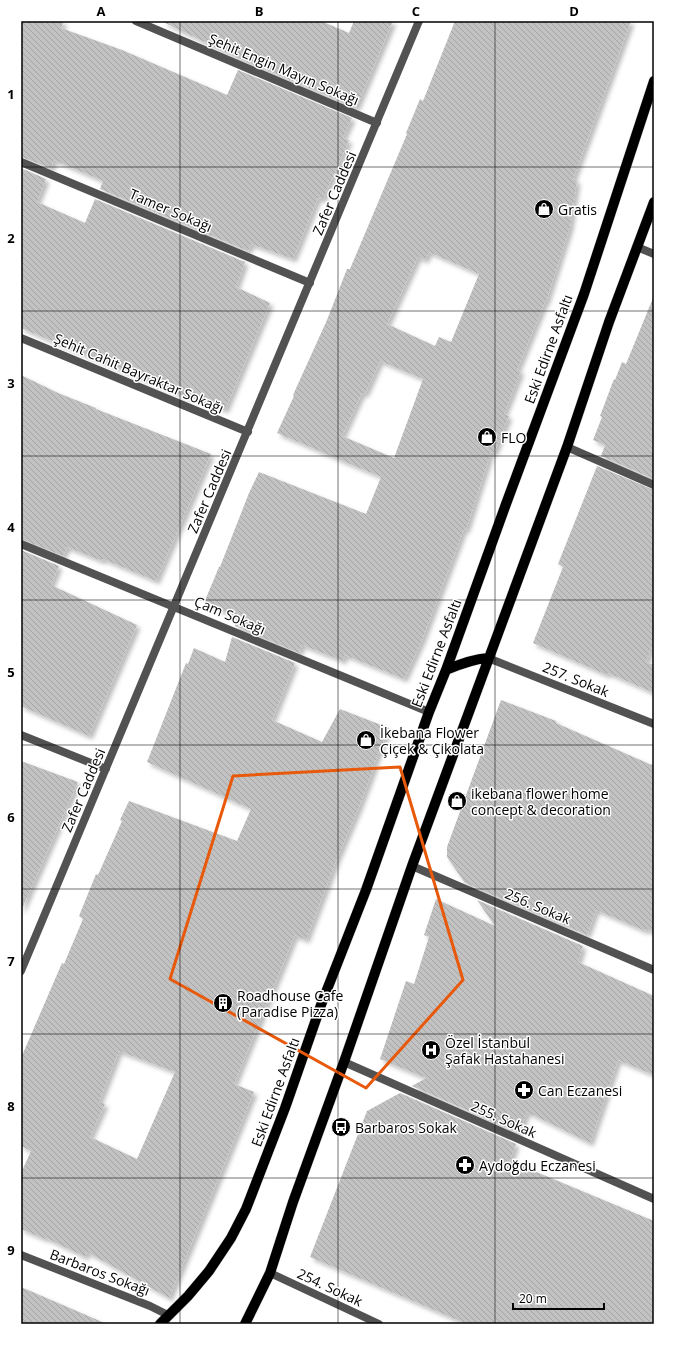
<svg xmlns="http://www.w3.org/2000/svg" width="675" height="1345" font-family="'Open Sans',sans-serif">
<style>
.building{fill:url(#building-back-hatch);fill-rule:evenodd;filter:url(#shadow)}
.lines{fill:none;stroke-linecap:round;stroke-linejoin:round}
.primary-casing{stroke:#dbdbdb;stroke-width:11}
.street{stroke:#525252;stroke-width:8}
.primary{stroke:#000;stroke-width:10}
.marked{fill:none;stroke:#e8590c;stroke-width:3;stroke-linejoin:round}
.grid{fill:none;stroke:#000;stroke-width:1;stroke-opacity:0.55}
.labels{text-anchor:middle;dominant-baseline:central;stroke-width:3;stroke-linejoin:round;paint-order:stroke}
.street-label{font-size:14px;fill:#000;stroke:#fff}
.poi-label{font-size:14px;fill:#000;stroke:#fff;text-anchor:start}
.neatline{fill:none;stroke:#000;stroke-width:1.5}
.grid-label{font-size:13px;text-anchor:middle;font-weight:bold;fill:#000}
</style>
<defs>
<pattern id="building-back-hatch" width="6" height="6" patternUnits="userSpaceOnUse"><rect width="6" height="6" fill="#c2c2c2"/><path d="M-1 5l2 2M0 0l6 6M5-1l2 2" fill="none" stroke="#a5a5a5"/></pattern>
<filter id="shadow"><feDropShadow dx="3.5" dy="3.5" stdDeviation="2" flood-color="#0004"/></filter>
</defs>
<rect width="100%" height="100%" fill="#fff"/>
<path class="building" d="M 21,21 L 64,21 L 61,28 L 122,50 L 227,95 L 238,70 L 352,118 L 343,138 L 349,140 L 323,199 L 318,198 L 293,259 L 251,244 L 248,251 L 100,189 L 103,181 L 54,160 L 51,168 L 21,157 Z
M 161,21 L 321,21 L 349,33 L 354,21 L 393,21 L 356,108 L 238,58 Z
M 455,21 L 631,21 L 573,179 L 577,181 L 570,227 L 546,302 L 545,302 L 517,370 L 521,371 L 504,414 L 509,416 L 494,453 L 491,452 L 466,530 L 464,529 L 422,640 L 404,679 L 345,655 L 343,661 L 302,645 L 299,653 L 235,626 L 237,617 L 204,603 L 219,567 L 220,567 L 249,493 L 259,472 L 366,514 L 381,477 L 277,433 L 294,396 L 293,395 L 327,320 L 347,269 L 350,269 L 407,134 L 406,133 L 420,99 L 423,101 ZM 429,252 L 479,274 L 451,342 L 439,337 L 435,346 L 387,324 L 418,257 L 425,260 ZM 380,361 L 423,379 L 394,458 L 342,436 L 362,393 L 365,394 Z
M 21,168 L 46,179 L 37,202 L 85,223 L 95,199 L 245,262 L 236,287 L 270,303 L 225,410 L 190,395 L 188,398 L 21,328 Z
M 653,298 L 654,298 L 654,479 L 601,456 L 605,445 L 593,440 L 602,417 L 600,416 L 614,379 L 615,380 L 622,362 L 626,364 Z
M 21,375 L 58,393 L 96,408 L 96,409 L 211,454 L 156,581 L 103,559 L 102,561 L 67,547 L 63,556 L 21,539 Z
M 597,466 L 654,490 L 654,642 L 646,662 L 654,665 L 654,693 L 608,673 L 607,675 L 533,643 L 563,567 L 558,564 Z
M 21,550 L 59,566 L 51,585 L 137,625 L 89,736 L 21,706 Z
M 232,637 L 295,663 L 272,720 L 322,742 L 340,709 L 389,728 L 374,764 L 375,765 L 359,807 L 338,856 L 306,940 L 295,935 L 234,1084 L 254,1092 L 169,1298 L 87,1252 L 85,1257 L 46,1238 L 45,1239 L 21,1229 L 21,1173 L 31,1151 L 21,1146 L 21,1058 L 62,963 L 64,964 L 83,919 L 79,916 L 96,874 L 98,875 L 122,821 L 120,820 L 129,801 L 237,841 L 251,809 L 147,762 L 186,663 L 188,664 L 194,648 L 225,662 ZM 119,1051 L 175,1072 L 137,1159 L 90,1137 L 105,1104 L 99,1102 Z
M 501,700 L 556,721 L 556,723 L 654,766 L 654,932 L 646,929 L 645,931 L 596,910 L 587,935 L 465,883 L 447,857 L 447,847 Z
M 21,761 L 78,782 L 21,911 Z
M 436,899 L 495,926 L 477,900 L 583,946 L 578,962 L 654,996 L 654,1075 L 618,1060 L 590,1143 L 527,1112 L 519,1133 L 412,1086 L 426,1078 L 380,1059 L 406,981 L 414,984 L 429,937 L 424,935 Z
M 400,1093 L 516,1144 L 510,1161 L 654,1221 L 654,1324 L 467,1324 L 310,1257 L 367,1111 Z
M 21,1287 L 107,1324 L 21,1324 Z"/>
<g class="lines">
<g class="primary-casing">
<path id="primary" d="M 446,670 C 460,664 473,659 488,658
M 160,1324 L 188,1296 L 209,1271 L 231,1238 L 246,1209 L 285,1108 L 321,1005 L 366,890 L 429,712 L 446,670 L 506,504 L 584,294 L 654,81
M 245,1324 L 270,1273 L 293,1202 L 344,1062 L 412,866 L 567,447 L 609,322 L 654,202"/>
</g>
<path class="street" d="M 136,21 L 377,123
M 21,162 L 310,283
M 637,247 L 654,254
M 21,338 L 248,432
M 567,447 L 654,485
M 21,544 L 429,712
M 488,658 L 654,724
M 21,735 L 106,769
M 412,866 L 654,970
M 21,971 L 419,21
M 344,1062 L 654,1199
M 21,1255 L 150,1306 L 168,1315
M 270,1273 L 379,1324"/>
<use href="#primary" class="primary"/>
</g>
<path class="marked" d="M 400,767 L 463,980 L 366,1088 L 170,979 L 233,776 Z"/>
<path class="grid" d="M 180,21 L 180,1324M 338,21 L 338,1324M 495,21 L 495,1324M 21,167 L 654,167M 21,311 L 654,311M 21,456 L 654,456M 21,600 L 654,600M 21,745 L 654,745M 21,889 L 654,889M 21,1034 L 654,1034M 21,1178 L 654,1178"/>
<defs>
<g id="shop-disc" transform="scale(1)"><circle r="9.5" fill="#000" stroke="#fff"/><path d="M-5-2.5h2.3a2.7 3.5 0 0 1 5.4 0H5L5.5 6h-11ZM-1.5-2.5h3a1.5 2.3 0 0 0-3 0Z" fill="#fff"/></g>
<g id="building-disc" transform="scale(1)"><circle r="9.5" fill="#000" stroke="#fff"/><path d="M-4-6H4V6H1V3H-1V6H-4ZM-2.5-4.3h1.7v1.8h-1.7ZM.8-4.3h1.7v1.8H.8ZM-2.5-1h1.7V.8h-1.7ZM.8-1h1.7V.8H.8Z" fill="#fff"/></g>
<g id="hospital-disc" transform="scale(1)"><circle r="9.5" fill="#000" stroke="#fff"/><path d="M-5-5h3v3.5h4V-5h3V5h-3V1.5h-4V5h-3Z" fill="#fff"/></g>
<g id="pharmacy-disc" transform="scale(1)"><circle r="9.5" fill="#000" stroke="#fff"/><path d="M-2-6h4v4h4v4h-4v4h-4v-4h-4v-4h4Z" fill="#fff"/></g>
<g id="bus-disc" transform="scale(1)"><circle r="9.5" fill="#000" stroke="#fff"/><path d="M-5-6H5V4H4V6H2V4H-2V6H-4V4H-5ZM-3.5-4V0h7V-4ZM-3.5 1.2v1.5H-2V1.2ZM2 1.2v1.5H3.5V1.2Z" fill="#fff"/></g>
</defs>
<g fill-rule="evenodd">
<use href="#shop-disc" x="544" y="209"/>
<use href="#shop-disc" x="487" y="437"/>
<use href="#shop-disc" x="366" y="740"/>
<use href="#shop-disc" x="457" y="801"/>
<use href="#building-disc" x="223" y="1003"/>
<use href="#hospital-disc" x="431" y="1050"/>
<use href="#pharmacy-disc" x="524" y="1090"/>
<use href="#bus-disc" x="341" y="1127"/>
<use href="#pharmacy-disc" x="465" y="1165"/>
</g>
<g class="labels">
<g class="street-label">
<text transform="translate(284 69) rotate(23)">Şehit Engin Mayın Sokağı</text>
<text transform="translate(334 193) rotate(-67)">Zafer Caddesi</text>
<text transform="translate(171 210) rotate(23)">Tamer Sokağı</text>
<text transform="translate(548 349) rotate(-70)">Eski Edirne Asfaltı</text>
<text transform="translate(139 373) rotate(23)">Şehit Cahit Bayraktar Sokağı</text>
<text transform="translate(209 491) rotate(-67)">Zafer Caddesi</text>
<text transform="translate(230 615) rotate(23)">Çam Sokağı</text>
<text transform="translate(436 653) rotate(-69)">Eski Edirne Asfaltı</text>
<text transform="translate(576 679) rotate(22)">257. Sokak</text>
<text transform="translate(83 790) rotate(-67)">Zafer Caddesi</text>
<text transform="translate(538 906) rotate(23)">256. Sokak</text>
<text transform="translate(275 1092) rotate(-70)">Eski Edirne Asfaltı</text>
<text transform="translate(504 1119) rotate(24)">255. Sokak</text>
<text transform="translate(100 1272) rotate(21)">Barbaros Sokağı</text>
<text transform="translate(330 1287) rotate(25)">254. Sokak</text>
</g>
<g class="poi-label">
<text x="558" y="209">Gratis</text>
<text x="501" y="437">FLO</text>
<text x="380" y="732">İkebana Flower<tspan x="380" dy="16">Çiçek &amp; Çikolata</tspan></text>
<text x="471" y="793">ikebana flower home<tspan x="471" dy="16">concept &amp; decoration</tspan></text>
<text x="237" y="995">Roadhouse Cafe<tspan x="237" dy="16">(Paradise Pizza)</tspan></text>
<text x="445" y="1042">Özel İstanbul<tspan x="445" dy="16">Şafak Hastahanesi</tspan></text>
<text x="538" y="1090">Can Eczanesi</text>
<text x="355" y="1127">Barbaros Sokak</text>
<text x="479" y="1165">Aydoğdu Eczanesi</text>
</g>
</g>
<rect width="675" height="1345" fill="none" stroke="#ffffff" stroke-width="44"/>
<path d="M513 1303v6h91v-6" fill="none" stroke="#000000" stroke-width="2"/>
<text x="519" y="1303" font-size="12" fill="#000000" stroke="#ffffff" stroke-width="3" paint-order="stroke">20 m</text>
<rect x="22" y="22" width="631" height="1301" class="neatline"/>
<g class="grid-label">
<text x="101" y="16">A</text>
<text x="259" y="16">B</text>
<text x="416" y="16">C</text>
<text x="574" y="16">D</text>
<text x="11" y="99">1</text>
<text x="11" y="243">2</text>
<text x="11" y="388">3</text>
<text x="11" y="532">4</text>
<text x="11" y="677">5</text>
<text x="11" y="822">6</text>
<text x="11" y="966">7</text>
<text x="11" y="1111">8</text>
<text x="11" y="1255">9</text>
</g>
</svg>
